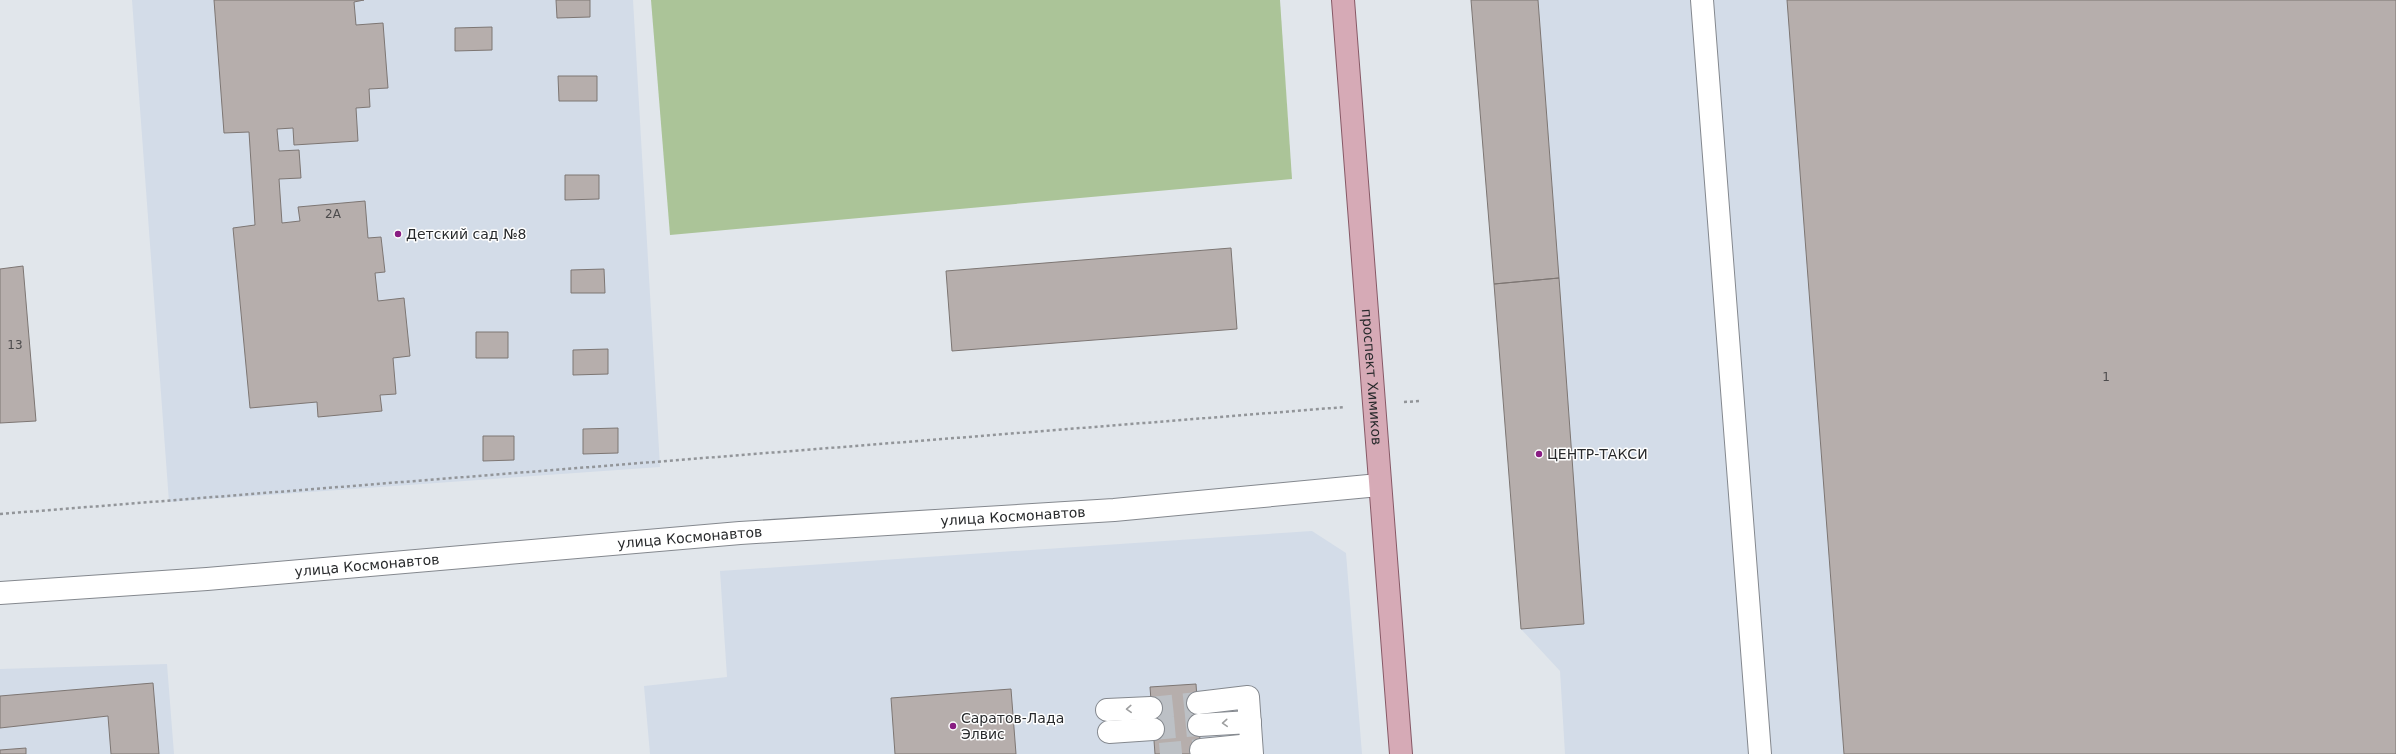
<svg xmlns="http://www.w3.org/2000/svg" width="2396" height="754" font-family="'DejaVu Sans',sans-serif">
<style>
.built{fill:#d3dce8}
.green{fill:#abc498}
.building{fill:#b6aeac;stroke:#7d7673}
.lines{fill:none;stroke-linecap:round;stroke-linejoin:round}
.minor-tunnel{stroke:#bcc0c5;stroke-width:22;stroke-dasharray:22 11;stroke-linecap:butt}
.minor-casing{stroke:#84888e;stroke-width:24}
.major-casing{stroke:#875966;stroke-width:24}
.path{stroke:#929599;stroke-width:2.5;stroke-dasharray:3 3;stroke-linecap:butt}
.minor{stroke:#fff;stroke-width:22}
.major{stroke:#d6aab6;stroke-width:22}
.oneway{stroke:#9e9fa0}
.poi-dot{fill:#891d83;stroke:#fff;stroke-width:1.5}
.labels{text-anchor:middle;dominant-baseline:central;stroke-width:3;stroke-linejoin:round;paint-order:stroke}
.number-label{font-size:12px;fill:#4c4b4c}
.poi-label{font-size:14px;fill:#282a2c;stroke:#fff;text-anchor:start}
.street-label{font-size:14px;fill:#282a2c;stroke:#fff}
</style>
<rect width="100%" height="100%" fill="#e1e6eb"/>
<path class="built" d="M 132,0 L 633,0 L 660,467 L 169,502 Z
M 1538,0 L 2396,0 L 2396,754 L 1565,754 L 1560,671 L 1521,629 L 1583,624 Z
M 1312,531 L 1346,553 L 1362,754 L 650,754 L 644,686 L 727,677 L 720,571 Z
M 167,664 L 174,754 L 0,754 L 0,669 Z"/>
<path class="green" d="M 651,0 L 1280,0 L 1292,179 L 670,235 Z"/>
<path class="building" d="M 214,0 L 364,0 L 354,2 L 356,25 L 383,23 L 388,88 L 369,89 L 370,107 L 356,108 L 358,141 L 294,145 L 293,128 L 277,129 L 279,151 L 299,150 L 301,178 L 279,179 L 282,223 L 300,221 L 298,207 L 365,201 L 368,238 L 381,237 L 385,272 L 375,273 L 378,301 L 404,298 L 410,356 L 393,358 L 396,394 L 380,395 L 382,411 L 318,417 L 317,402 L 250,408 L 233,228 L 255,225 L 249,132 L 224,133 Z
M 556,0 L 590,0 L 590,17 L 557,18 Z
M 1471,0 L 1538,0 L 1559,278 L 1494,284 Z
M 1787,0 L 2396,0 L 2396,754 L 1844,754 Z
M 492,27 L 492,50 L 455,51 L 455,28 Z
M 558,76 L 597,76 L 597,101 L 559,101 Z
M 565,175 L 599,175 L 599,199 L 565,200 Z
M 1231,248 L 1237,329 L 952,351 L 946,271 Z
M 23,266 L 36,421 L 0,423 L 0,269 Z
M 604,269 L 605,293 L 571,293 L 571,270 Z
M 1559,278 L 1584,624 L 1521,629 L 1494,284 Z
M 476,332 L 508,332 L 508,358 L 476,358 Z
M 608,349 L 608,374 L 573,375 L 573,350 Z
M 618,428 L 618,453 L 583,454 L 583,429 Z
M 483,436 L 514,436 L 514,460 L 483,461 Z
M 153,683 L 159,754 L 111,754 L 108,716 L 0,728 L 0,696 Z
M 1196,684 L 1201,754 L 1155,754 L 1150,687 Z
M 1011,689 L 1016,754 L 895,754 L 891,698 Z
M 26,748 L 26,754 L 0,754 L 0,750 Z"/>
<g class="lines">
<path class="minor-tunnel" d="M 1151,708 L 1198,703
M 1153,729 L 1199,725
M 1160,754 L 1201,750"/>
<g class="minor-casing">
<g id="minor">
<path d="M 1702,0 L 1760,754"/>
<path id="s1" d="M 0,593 L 207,579 L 740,533 L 1114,510 L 1379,485"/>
<path d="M 1198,703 L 1248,697 L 1252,754"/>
<path d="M 1107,710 L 1151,708"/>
<path d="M 1199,725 L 1250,722"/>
<path d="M 1109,732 L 1153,729"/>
<path d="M 1201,750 L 1251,745"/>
</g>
</g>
<g class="major-casing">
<g id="major">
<path id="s2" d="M 1343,0 L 1401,754"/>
</g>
</g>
<path class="path" d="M 1404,402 L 1421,401
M 0,514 L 1345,407"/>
<use href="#minor" class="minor"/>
<use href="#major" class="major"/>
</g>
<defs><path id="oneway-chevron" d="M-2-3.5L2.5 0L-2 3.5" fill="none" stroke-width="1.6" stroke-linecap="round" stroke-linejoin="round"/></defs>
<g class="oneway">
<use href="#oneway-chevron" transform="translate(1129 709) rotate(177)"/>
<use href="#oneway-chevron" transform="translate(1225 723) rotate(176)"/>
</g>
<g class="poi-dot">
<circle cx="398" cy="234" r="4"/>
<circle cx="1539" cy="454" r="4"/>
<circle cx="953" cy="726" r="4"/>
</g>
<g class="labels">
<g class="number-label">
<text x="333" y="214">2А</text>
<text x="15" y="345">13</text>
<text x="2106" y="377">1</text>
</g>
<g class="poi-label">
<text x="406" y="234">Детский сад №8</text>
<text x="1547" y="454">ЦЕНТР-ТАКСИ</text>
<text x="961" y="718">Саратов-Лада<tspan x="961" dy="16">Элвис</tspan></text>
</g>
<g class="street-label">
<text stroke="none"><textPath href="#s2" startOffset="378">проспект Химиков</textPath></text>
<text stroke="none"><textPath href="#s1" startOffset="1016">улица Космонавтов</textPath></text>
<text stroke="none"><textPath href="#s1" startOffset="692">улица Космонавтов</textPath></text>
<text stroke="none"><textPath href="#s1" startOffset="368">улица Космонавтов</textPath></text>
</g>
</g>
</svg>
